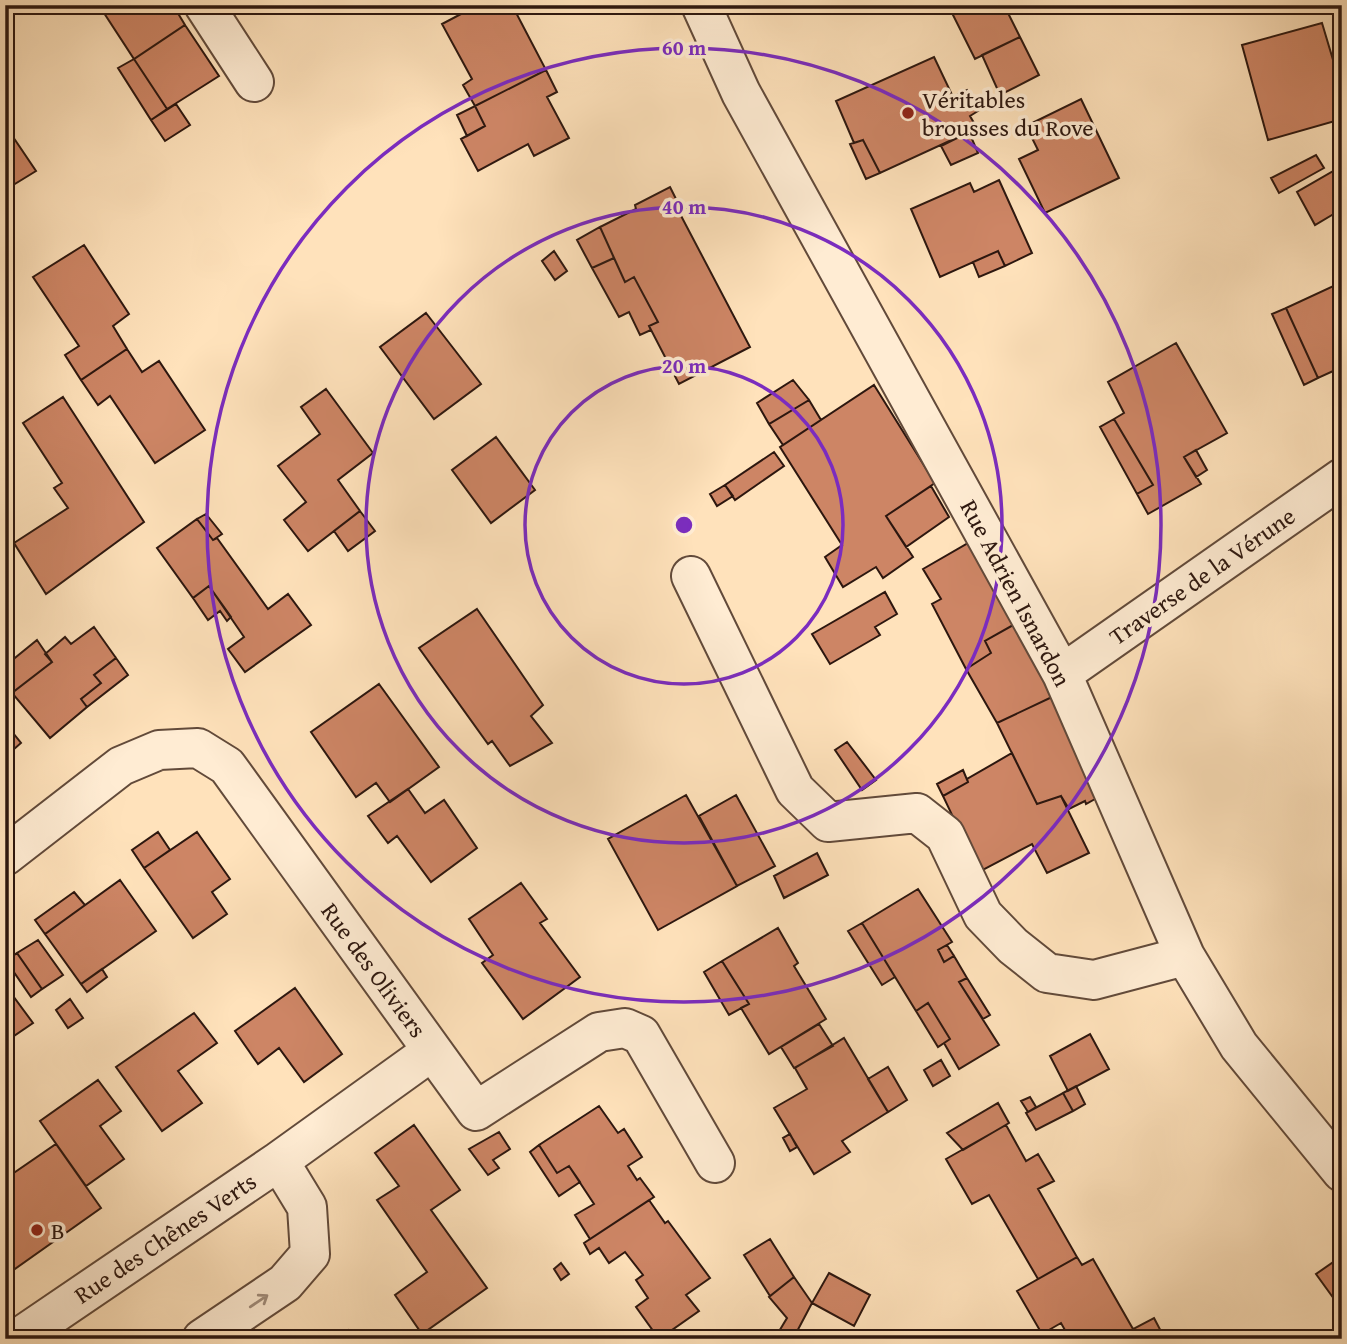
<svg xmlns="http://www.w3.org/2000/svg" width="1347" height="1344" font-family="'Gentium Book Plus',serif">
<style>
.building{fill:#cd8565;stroke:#2d170f;stroke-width:2}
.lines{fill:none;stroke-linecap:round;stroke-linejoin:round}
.minor-casing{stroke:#624a3a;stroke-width:42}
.minor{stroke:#ffecd3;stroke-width:38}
.oneway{stroke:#a08c7b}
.ring{fill:none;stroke:#7b2cbf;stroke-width:3.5}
.poi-dot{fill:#8f2418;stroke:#ffecd3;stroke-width:2.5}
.labels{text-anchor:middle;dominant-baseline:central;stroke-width:7;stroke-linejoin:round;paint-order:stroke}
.poi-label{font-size:24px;fill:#2d170f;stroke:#ffecd3;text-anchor:start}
.street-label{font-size:24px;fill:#2d170f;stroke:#ffecd3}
.centre{fill:#7b2cbf;stroke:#ffecd3;stroke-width:3.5}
.ring-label{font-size:21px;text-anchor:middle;font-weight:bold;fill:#7b2cbf;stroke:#ffecd3;stroke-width:7;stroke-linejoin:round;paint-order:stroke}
</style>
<rect width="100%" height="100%" fill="#ffe2bb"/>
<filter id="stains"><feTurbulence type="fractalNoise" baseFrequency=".00286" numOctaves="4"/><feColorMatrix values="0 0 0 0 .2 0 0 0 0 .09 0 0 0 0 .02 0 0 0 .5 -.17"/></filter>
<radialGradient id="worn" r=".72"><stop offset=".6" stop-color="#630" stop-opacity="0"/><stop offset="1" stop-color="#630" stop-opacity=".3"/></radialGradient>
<path class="building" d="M 99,5 L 116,5 L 104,13 Z
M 116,5 L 173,5 L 185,25 L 134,59 L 104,13 Z
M 478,5 L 512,5 L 546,70 L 475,106 L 463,85 L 472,79 L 442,24 Z
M 948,5 L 1004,5 L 1020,37 L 975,59 Z
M 1322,23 L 1342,90 L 1342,119 L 1268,140 L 1242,45 Z
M 185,25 L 219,76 L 167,109 L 134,59 Z
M 1020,37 L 1039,75 L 1000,95 L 982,55 Z
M 934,57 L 953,97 L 967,90 L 978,111 L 970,116 L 974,123 L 966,126 L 969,132 L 880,173 L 863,140 L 854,143 L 836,101 Z
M 134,59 L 167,109 L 151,120 L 118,68 Z
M 546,70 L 557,92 L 547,97 L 569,138 L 534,156 L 528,144 L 478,171 L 461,139 L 485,126 L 475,106 Z
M 1081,99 L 1119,178 L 1045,213 L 1019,159 L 1038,150 L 1026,126 Z
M 176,104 L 190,125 L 165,141 L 151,120 Z
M 475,106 L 485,126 L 467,136 L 457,115 Z
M 5,125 L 36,171 L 5,190 Z
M 969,132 L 978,153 L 951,165 L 941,146 Z
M 863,140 L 880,173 L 866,179 L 850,144 Z
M 1316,155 L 1324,168 L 1279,193 L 1271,178 Z
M 1342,166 L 1342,209 L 1315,225 L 1297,192 Z
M 999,180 L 1032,253 L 1005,266 L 998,251 L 940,277 L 911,209 L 970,183 L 974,192 Z
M 670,187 L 681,209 L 678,210 L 750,347 L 679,384 L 649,326 L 658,322 L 634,277 L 625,282 L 600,227 L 636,209 L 635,205 Z
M 600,227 L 614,258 L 592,268 L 577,240 Z
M 84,245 L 129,314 L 113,326 L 127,349 L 81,380 L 65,355 L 79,346 L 33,277 Z
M 554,251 L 567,271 L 555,280 L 542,261 Z
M 998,251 L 1005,266 L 979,277 L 973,262 Z
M 614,258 L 625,282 L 634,277 L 658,322 L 649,326 L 651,330 L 640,335 L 629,312 L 619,317 L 592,268 Z
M 1342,282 L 1342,367 L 1318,378 L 1286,308 Z
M 1286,308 L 1318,378 L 1304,385 L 1272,314 Z
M 426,313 L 481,384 L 434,419 L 380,347 Z
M 1176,343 L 1227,433 L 1184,457 L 1201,484 L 1148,514 L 1137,494 L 1153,485 L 1114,419 L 1124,413 L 1108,382 Z
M 127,349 L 142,372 L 159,361 L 205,430 L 155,463 L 110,396 L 98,405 L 81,380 Z
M 793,380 L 809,400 L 769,424 L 757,403 Z
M 874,385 L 935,483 L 886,516 L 913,557 L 883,578 L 876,567 L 843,587 L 825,557 L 842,545 L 780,447 Z
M 326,389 L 373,453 L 338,480 L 360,511 L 308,551 L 284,520 L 306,502 L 278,466 L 320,434 L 301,407 Z
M 63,397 L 144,522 L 46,594 L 14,543 L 68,508 L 54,488 L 62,483 L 23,423 Z
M 809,400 L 821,420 L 783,445 L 769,424 Z
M 1114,419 L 1153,485 L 1137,494 L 1100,427 Z
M 496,437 L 535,490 L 491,523 L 452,470 Z
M 1196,450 L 1207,470 L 1196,477 L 1184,457 Z
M 774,452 L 784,466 L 735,500 L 725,485 Z
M 725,485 L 733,496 L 717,506 L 710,494 Z
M 931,486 L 949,517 L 906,547 L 886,516 Z
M 360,511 L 375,531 L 348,551 L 334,531 Z
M 206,514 L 222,534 L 213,540 L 197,519 Z
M 197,519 L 213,540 L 217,538 L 268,609 L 288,594 L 311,625 L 245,672 L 228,649 L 244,637 L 209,586 L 193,598 L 157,548 Z
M 970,542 L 1015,624 L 985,641 L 991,653 L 966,669 L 932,604 L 941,599 L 923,569 Z
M 209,586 L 231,617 L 227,621 L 220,611 L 208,620 L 193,598 Z
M 885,592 L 897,614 L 875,627 L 880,635 L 830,664 L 812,634 Z
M 477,609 L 543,705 L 531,716 L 552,743 L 510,766 L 492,741 L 488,744 L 419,648 Z
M 1015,624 L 1052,697 L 997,723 L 966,669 L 991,653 L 985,641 Z
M 94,627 L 116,658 L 94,675 L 101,683 L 81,699 L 87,707 L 50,738 L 12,693 L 52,662 L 45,654 L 65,637 L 71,644 Z
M 37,640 L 52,662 L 12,693 L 5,685 L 5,666 Z
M 116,658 L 128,675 L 87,707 L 81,699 L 101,683 L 94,675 Z
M 379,684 L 439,767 L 390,802 L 376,783 L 356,797 L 311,732 Z
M 1052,697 L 1095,793 L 1095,799 L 1086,804 L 1085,801 L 1069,809 L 1061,796 L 1037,804 L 997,723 Z
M 5,723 L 21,743 L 5,757 Z
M 847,742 L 876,780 L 862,790 L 835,750 Z
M 1012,753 L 1037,804 L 1061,796 L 1089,853 L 1047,873 L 1032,844 L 979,872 L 943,796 L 968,782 L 967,779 Z
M 963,770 L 968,782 L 943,796 L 937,784 Z
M 408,789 L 425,813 L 444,800 L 477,848 L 431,882 L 397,836 L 388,843 L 368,816 Z
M 686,795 L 737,886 L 658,930 L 608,839 Z
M 736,795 L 775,866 L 737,886 L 699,816 Z
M 158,832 L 170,850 L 144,868 L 132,850 Z
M 197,832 L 230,879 L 212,892 L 227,914 L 193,938 L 144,868 Z
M 817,853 L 828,875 L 784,898 L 774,876 Z
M 120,880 L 156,931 L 81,984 L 45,934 Z
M 521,883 L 547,919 L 540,923 L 580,977 L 523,1019 L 482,963 L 493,955 L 469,919 Z
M 918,889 L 952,942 L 938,950 L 944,962 L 954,956 L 967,978 L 959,982 L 999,1045 L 959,1069 L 944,1043 L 950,1039 L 928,1003 L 916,1011 L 862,923 Z
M 74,892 L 85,905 L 45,934 L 35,920 Z
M 862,923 L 895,977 L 882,985 L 848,931 Z
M 778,928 L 798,963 L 794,966 L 826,1019 L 769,1054 L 741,1008 L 749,1004 L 722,961 Z
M 38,940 L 63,975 L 42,989 L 17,953 Z
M 947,945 L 954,956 L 944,962 L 938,950 Z
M 17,953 L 42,989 L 31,997 L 11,968 L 7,971 L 5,969 L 5,962 Z
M 722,961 L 749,1004 L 729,1015 L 704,972 Z
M 102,969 L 107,977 L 87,992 L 81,984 Z
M 967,978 L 990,1015 L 983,1019 L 959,982 Z
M 5,985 L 33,1023 L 5,1042 Z
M 295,988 L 342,1054 L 304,1082 L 279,1048 L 258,1064 L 235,1031 Z
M 70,999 L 83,1018 L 68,1028 L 56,1010 Z
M 928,1003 L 950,1039 L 938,1047 L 916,1011 Z
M 194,1013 L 217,1043 L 178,1071 L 202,1103 L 162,1131 L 116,1067 Z
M 819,1024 L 833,1046 L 794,1068 L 781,1047 Z
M 1090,1034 L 1109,1069 L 1068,1091 L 1050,1056 Z
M 844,1038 L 888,1112 L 842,1141 L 850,1152 L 814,1174 L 774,1108 L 807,1089 L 795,1068 Z
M 941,1060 L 950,1076 L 933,1086 L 924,1070 Z
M 888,1067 L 907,1100 L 888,1112 L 868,1079 Z
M 98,1080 L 121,1111 L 100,1126 L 124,1159 L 86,1186 L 40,1121 Z
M 1076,1086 L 1085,1104 L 1073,1111 L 1063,1093 Z
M 1063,1093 L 1073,1111 L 1036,1130 L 1026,1113 Z
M 1030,1097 L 1036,1107 L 1028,1112 L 1021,1101 Z
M 998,1103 L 1009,1123 L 963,1150 L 947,1133 Z
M 599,1106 L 618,1133 L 624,1129 L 642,1157 L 628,1166 L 637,1180 L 640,1178 L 654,1197 L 590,1239 L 575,1215 L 594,1204 L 569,1166 L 557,1173 L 539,1145 Z
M 414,1125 L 460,1190 L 431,1210 L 487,1288 L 422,1334 L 395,1295 L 427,1272 L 377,1200 L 399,1186 L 375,1153 Z
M 1006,1125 L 1026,1161 L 1038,1154 L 1054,1181 L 1038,1189 L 1077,1257 L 1038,1279 L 989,1195 L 972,1204 L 946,1159 Z
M 499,1132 L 510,1149 L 493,1160 L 499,1168 L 488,1175 L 469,1149 Z
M 790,1134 L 797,1147 L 790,1151 L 783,1138 Z
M 56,1144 L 101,1208 L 5,1276 L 5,1179 Z
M 539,1145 L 557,1173 L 569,1166 L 580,1182 L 559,1196 L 530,1152 Z
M 649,1200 L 665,1223 L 668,1221 L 710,1278 L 686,1295 L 699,1311 L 659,1339 L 636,1307 L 648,1298 L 636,1280 L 643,1275 L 625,1252 L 609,1263 L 599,1248 L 590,1254 L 584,1243 Z
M 770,1239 L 794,1277 L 770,1296 L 744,1255 Z
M 1342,1256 L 1342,1310 L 1316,1274 Z
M 1077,1257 L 1082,1265 L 1093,1259 L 1133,1329 L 1117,1339 L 1070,1339 L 1061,1323 L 1042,1334 L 1017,1291 Z
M 561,1263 L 569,1274 L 561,1280 L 554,1269 Z
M 829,1273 L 870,1295 L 854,1326 L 812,1303 Z
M 794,1277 L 812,1303 L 793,1339 L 782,1339 L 778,1333 L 787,1318 L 769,1297 Z
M 1154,1318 L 1165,1339 L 1117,1339 L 1133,1329 Z
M 348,1330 L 355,1339 L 335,1339 Z"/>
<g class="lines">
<g class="minor-casing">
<path id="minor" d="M 204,5 L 254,82
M 701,5 L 741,93 L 1062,674 L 1185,956 L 1239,1046 L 1342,1172
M 691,576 L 795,790 L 828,822 L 917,813 L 945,835 L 983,915 L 1013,946 L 1047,973 L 1094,980 L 1185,956
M 1062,674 L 1342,478
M 5,856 L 121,766 L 159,750 L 198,748 L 227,766 L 476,1111 L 599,1032 L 625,1028 L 641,1035 L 715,1163
M 279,1161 L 432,1051
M 17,1339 L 279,1161 L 307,1207 L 310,1254 L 285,1283 L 202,1339"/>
</g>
<use href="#minor" class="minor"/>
</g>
<defs><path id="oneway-shaft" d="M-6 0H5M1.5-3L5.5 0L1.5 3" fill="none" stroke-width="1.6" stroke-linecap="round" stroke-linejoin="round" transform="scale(1.75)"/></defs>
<use class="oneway" href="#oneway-shaft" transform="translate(259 1301) rotate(-34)"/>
<g class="ring">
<circle cx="684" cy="525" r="159"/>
<circle cx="684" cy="525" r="318"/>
<circle cx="684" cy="525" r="477"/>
</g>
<g class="poi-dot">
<circle cx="908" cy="113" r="7"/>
<circle cx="37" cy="1230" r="7"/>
</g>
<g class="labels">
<g class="poi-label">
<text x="922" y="99">Véritables<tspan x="922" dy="28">brousses du Rove</tspan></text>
<text x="51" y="1230">B</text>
</g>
<g class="street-label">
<text transform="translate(1202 576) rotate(-35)">Traverse de la Vérune</text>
<text transform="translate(1016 593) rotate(62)">Rue Adrien Isnardon</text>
<text transform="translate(374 970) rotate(54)">Rue des Oliviers</text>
<text transform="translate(165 1238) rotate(-34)">Rue des Chênes Verts</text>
</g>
</g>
<circle cx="684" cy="525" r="10" class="centre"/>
<g class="ring-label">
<text x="684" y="55">60 m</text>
<text x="684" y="214">40 m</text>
<text x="684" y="373">20 m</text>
</g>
<rect width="1347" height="1344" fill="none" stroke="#ffe2bb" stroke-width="28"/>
<rect x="7" y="7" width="1333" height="1330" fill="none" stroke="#2d170f" stroke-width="3.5"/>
<rect x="14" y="14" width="1319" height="1316" fill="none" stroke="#2d170f" stroke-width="2"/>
<rect width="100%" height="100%" filter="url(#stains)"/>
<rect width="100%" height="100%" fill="url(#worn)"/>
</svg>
